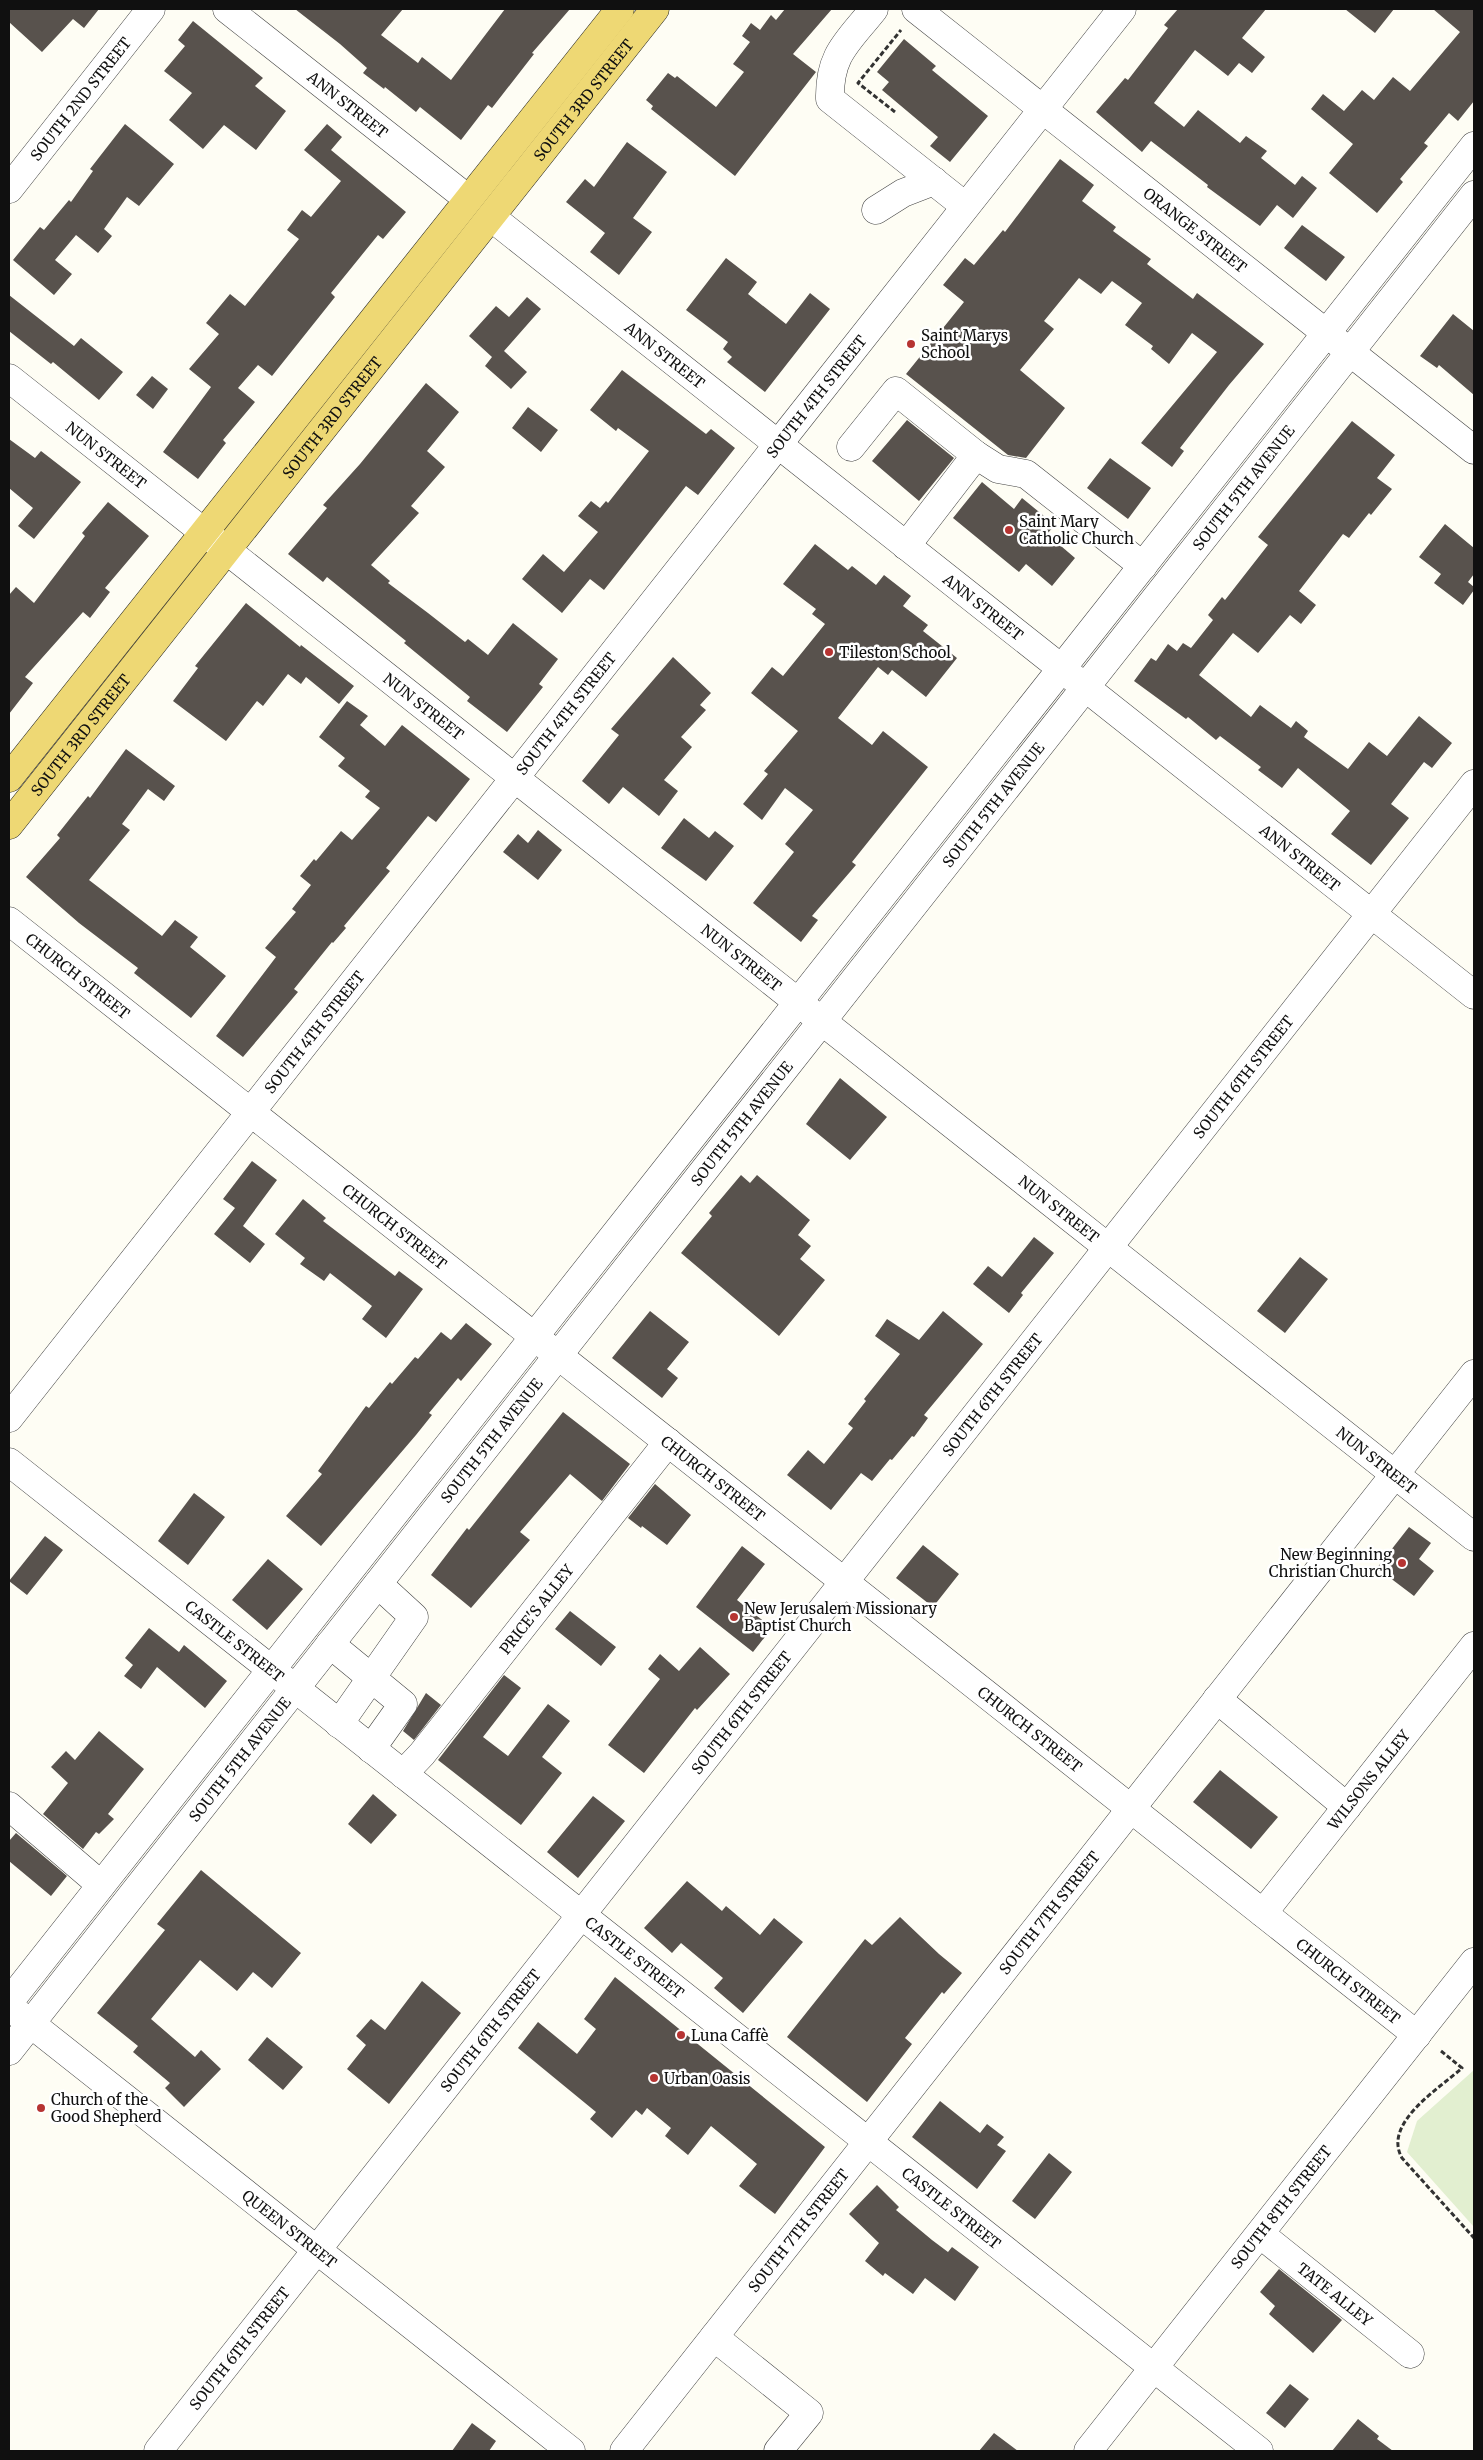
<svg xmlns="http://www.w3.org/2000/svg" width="1483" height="2460" font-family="Merriweather,serif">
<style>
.pitch{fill:#e2efd0}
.building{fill:#58524d}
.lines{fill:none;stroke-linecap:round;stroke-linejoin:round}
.minor-casing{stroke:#434343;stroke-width:29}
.major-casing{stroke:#212121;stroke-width:29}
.path{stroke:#323232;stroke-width:3;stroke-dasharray:5 2.5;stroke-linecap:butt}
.minor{stroke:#fff;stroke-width:28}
.major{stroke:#eed874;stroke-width:28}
.poi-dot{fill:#b63432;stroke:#fff;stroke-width:2}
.labels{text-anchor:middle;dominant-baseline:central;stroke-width:5;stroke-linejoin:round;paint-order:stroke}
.street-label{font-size:15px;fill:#101010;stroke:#fff}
.poi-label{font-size:15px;fill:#101010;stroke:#fff;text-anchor:start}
</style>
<rect width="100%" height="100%" fill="#fefdf4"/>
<path class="pitch" d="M 1474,2070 L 1474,2227 L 1407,2152 L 1417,2121 Z"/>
<path class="building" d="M 9,9 L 99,9 L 84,28 L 73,19 L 42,52 L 9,22 Z
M 295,9 L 403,9 L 381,35 L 418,63 L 422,57 L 451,80 L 505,9 L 570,9 L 532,53 L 534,54 L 492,108 L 488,105 L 461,140 L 420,107 L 416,112 L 385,87 L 384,89 L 363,73 L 367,68 L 340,44 Z
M 785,9 L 832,9 L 793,54 L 816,72 L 735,176 L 651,109 L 653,106 L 646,100 L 668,73 L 675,78 L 677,76 L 716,107 L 744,72 L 733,64 L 750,42 L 742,36 L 751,23 L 760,30 L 771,15 L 776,20 Z
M 1178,9 L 1266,9 L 1242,38 L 1265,57 L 1252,73 L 1239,63 L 1228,76 L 1195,50 L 1154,103 L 1184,127 L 1198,110 L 1240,143 L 1246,136 L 1267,151 L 1261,158 L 1295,185 L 1302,176 L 1317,188 L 1293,218 L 1277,205 L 1260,226 L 1207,187 L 1208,185 L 1151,141 L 1142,152 L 1096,112 L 1125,78 L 1128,80 L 1168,28 L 1164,25 Z
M 1345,9 L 1394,9 L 1375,33 Z
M 1433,9 L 1474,9 L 1474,101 L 1458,121 L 1449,113 L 1424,143 L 1428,146 L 1400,179 L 1403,182 L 1377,213 L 1329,173 L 1353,144 L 1311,109 L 1323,94 L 1344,111 L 1362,90 L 1374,100 L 1393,77 L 1410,91 L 1460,32 Z
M 193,21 L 263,78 L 255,86 L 286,111 L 256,150 L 224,125 L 203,149 L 169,120 L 192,93 L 164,71 L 185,46 L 178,40 Z
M 904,39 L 936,66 L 932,70 L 988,116 L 950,162 L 930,146 L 938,137 L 882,90 L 889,82 L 877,72 Z
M 125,124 L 174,164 L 139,206 L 127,197 L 104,229 L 112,236 L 98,253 L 76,235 L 55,260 L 72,274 L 54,295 L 13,260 L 40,227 L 44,230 L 69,200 L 71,202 L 93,171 L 90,169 Z
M 327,124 L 342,137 L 331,150 L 406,212 L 383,239 L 378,235 L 331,293 L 335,297 L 272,376 L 258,365 L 238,388 L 255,402 L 223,440 L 226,443 L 198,479 L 163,452 L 211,387 L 189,369 L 219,334 L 206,323 L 230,294 L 245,306 L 299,239 L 287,230 L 302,210 L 311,217 L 341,181 L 304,150 Z
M 627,142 L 667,172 L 633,218 L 652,232 L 619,275 L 590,252 L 605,233 L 566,202 L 585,179 L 594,187 Z
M 1060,159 L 1094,185 L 1082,201 L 1116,227 L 1113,231 L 1151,259 L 1147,264 L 1193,299 L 1197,293 L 1264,344 L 1229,385 L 1180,448 L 1184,451 L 1172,467 L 1141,443 L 1217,352 L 1192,333 L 1169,364 L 1151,349 L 1153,346 L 1125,325 L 1142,303 L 1112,281 L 1101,294 L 1079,278 L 1044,321 L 1054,329 L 1020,370 L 1065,408 L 1026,458 L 1008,455 L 906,374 L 964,302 L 943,285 L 965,258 L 974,265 L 1003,230 L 1005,232 Z
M 1302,225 L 1345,257 L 1326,281 L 1284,248 Z
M 726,258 L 757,282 L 748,294 L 786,324 L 810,293 L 830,309 L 765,392 L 727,362 L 732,357 L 723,349 L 728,342 L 686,310 Z
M 9,295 L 74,346 L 81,338 L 123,372 L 99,400 L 53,362 L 51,364 L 9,331 Z
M 527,297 L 541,309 L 504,351 L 527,372 L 511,389 L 485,366 L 492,357 L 469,336 L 496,306 L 509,317 Z
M 1453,314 L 1474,331 L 1474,395 L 1439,365 L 1437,368 L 1420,356 Z
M 622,370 L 706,434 L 711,429 L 735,448 L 698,495 L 686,486 L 604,590 L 590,579 L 562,613 L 522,579 L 543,554 L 564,572 L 598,532 L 578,516 L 591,501 L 600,508 L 606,501 L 608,503 L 649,451 L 618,428 L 616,431 L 590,410 Z
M 152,376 L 168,389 L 153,409 L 136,395 Z
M 426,383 L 459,412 L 427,451 L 445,467 L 411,506 L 419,513 L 371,565 L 390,581 L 388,583 L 428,613 L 465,642 L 468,639 L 488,655 L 513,623 L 558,659 L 539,684 L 543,687 L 507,732 L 467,701 L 470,697 L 404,643 L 406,641 L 327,577 L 323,582 L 288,554 L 327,508 L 323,505 L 360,464 Z
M 528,407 L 558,430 L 541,452 L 512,428 Z
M 907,420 L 954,458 L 919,501 L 872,461 Z
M 1352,421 L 1395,455 L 1377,478 L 1392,489 L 1371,515 L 1369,513 L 1349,538 L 1343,534 L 1299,591 L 1316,605 L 1301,624 L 1290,615 L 1258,653 L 1233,633 L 1199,675 L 1251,717 L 1260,705 L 1291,728 L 1296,721 L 1308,731 L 1304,737 L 1348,769 L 1369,742 L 1387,756 L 1419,716 L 1452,743 L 1432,768 L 1424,762 L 1391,804 L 1409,818 L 1371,865 L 1331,834 L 1350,811 L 1298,768 L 1282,788 L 1258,770 L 1261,767 L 1220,736 L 1216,740 L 1188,717 L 1186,719 L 1134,681 L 1151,658 L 1156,661 L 1168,644 L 1177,651 L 1183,643 L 1191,648 L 1213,620 L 1208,615 L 1222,597 L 1225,600 L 1268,545 L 1258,537 Z
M 9,439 L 35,458 L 41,451 L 81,482 L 34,539 L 18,526 L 33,508 L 9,488 Z
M 1110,458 L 1151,488 L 1128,519 L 1087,488 Z
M 982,482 L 1014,509 L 1022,498 L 1055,525 L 1047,534 L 1075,558 L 1052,586 L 1026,564 L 1019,572 L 953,518 Z
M 108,502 L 149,536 L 105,588 L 110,592 L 90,618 L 83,612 L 25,677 L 33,683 L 9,714 L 9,595 L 16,587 L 34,603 L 85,536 L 82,533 Z
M 1445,524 L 1474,548 L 1474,574 L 1468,582 L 1474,587 L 1474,590 L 1463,605 L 1434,583 L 1441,574 L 1419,557 Z
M 815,544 L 848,570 L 852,566 L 876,585 L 884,575 L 911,596 L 903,606 L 928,625 L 923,631 L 957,658 L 926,697 L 892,670 L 888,675 L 878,667 L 838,718 L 872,745 L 883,731 L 928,767 L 852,862 L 856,865 L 812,916 L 818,920 L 801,942 L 753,903 L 794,852 L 785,844 L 813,810 L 785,788 L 762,820 L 743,804 L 768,774 L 764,771 L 798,731 L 751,693 L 772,667 L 783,676 L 825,624 L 812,614 L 816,609 L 783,584 Z
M 246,603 L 300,647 L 301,645 L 354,686 L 339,704 L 306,677 L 301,684 L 288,674 L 263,706 L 257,701 L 226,741 L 173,701 L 198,668 L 195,666 Z
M 673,657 L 711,693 L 700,705 L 706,710 L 681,737 L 692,747 L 664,780 L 678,791 L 659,816 L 623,787 L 609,804 L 582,781 L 619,735 L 611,729 Z
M 347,701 L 368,716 L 360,725 L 385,746 L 402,725 L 470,779 L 436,822 L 428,816 L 386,868 L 390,871 L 344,926 L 346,928 L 333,943 L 332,942 L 294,989 L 298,992 L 243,1057 L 216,1036 L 276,957 L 265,948 L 296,912 L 292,909 L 311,885 L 300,876 L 314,859 L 316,861 L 341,831 L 352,840 L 380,808 L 365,797 L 370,791 L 338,766 L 345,758 L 319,737 Z
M 126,749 L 175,786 L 164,801 L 148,789 L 122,824 L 130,830 L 89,880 L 162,936 L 175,920 L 198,937 L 190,947 L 226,976 L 191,1018 L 134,973 L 138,968 L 79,923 L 26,877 L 60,838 L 57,835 L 88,796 L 90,798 Z
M 684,818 L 709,838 L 715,831 L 734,846 L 706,881 L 661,848 Z
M 538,830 L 562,850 L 538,880 L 503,852 L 518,834 L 528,843 Z
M 840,1078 L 887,1117 L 850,1160 L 806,1124 Z
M 252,1161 L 277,1180 L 243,1226 L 265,1244 L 250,1263 L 214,1234 L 235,1208 L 223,1199 Z
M 741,1175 L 750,1183 L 757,1175 L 810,1220 L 798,1235 L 811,1246 L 800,1259 L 825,1280 L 779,1336 L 681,1253 L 712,1216 L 709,1213 Z
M 303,1199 L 326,1218 L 323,1221 L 395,1276 L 399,1271 L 423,1289 L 386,1338 L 362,1319 L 372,1306 L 330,1273 L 324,1281 L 300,1264 L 305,1258 L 275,1234 Z
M 1034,1237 L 1054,1253 L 1021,1293 L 1023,1295 L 1009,1313 L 973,1284 L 988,1266 L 1002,1277 Z
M 1300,1257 L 1328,1279 L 1285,1333 L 1257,1311 Z
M 650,1311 L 689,1342 L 667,1369 L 678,1378 L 662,1398 L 612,1358 Z
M 943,1311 L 983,1344 L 924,1415 L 928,1418 L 914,1437 L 912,1436 L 892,1460 L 890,1459 L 872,1481 L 861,1473 L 831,1510 L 787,1475 L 808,1450 L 824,1464 L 853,1428 L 848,1424 L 866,1401 L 864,1399 L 900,1354 L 875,1336 L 887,1319 L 919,1340 Z
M 466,1323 L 492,1344 L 461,1381 L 458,1378 L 429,1413 L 432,1415 L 416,1435 L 321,1546 L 286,1516 L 322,1474 L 318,1471 L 366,1406 L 369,1408 L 390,1382 L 392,1384 L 415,1357 L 418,1359 L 441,1332 L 451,1340 Z
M 563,1412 L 630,1464 L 602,1501 L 570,1474 L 520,1532 L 530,1540 L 471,1608 L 431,1575 L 467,1528 L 469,1530 Z
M 655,1484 L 691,1515 L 667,1545 L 642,1526 L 641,1528 L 628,1518 Z
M 194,1493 L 225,1517 L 188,1565 L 158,1541 Z
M 1409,1527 L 1431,1543 L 1419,1559 L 1434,1571 L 1414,1596 L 1377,1568 Z
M 45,1536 L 63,1550 L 27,1595 L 9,1581 Z
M 923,1545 L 959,1574 L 933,1607 L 896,1578 Z
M 742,1546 L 765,1564 L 737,1600 L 772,1628 L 753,1652 L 696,1607 Z
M 268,1559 L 303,1589 L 267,1630 L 232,1600 Z
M 570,1611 L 616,1647 L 601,1666 L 555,1629 Z
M 149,1628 L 179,1652 L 184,1645 L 227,1681 L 205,1708 L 157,1667 L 141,1689 L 124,1676 L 133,1665 L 125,1658 Z
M 700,1647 L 730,1674 L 697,1710 L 695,1708 L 644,1773 L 608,1745 L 660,1679 L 648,1669 L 660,1654 L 679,1671 Z
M 504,1675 L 521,1688 L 483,1737 L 508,1756 L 548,1704 L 570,1721 L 542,1757 L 562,1773 L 521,1825 L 438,1760 Z
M 426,1693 L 441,1705 L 414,1740 L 403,1731 Z
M 99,1731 L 144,1769 L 108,1814 L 114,1819 L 99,1834 L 96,1832 L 83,1849 L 43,1814 L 68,1783 L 51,1767 L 66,1751 L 75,1760 Z
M 1220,1770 L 1278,1817 L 1251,1849 L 1193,1802 Z
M 373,1794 L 397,1815 L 371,1844 L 348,1824 Z
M 593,1796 L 625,1821 L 578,1878 L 547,1852 Z
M 16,1833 L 67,1876 L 51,1896 L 9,1861 L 9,1841 Z
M 201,1870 L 301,1953 L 272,1988 L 253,1972 L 237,1991 L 200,1960 L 151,2019 L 195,2057 L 201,2050 L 221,2069 L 184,2107 L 165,2088 L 170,2083 L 133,2052 L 138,2046 L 97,2013 L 165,1930 L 157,1924 Z
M 687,1881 L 722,1911 L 726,1906 L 760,1935 L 774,1918 L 803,1942 L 743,2013 L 714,1988 L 723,1978 L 681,1943 L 672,1953 L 644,1928 Z
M 900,1917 L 939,1954 L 962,1973 L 944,1994 L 942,1992 L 905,2038 L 912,2044 L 867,2102 L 787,2037 L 865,1939 L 872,1945 Z
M 615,1977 L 825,2147 L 775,2214 L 739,2186 L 757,2164 L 711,2126 L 688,2155 L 665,2136 L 671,2128 L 647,2108 L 642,2115 L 636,2110 L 612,2138 L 590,2119 L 596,2112 L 518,2048 L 538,2022 L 577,2054 L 596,2029 L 584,2019 Z
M 422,1981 L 461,2013 L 389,2104 L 347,2069 L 366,2045 L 356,2036 L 371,2019 L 385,2030 Z
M 267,2037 L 303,2067 L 283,2090 L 248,2060 Z
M 940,2101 L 980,2133 L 987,2124 L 1004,2137 L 997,2145 L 1006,2151 L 977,2189 L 912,2137 Z
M 1049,2153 L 1072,2172 L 1035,2219 L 1012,2201 Z
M 877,2185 L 899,2207 L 896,2210 L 932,2240 L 948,2252 L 952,2247 L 979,2267 L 955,2301 L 925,2278 L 913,2294 L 885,2273 L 883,2276 L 865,2261 L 879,2243 L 849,2214 Z
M 1279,2269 L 1342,2320 L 1313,2353 L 1269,2314 L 1275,2306 L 1260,2292 Z
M 1290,2384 L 1309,2399 L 1285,2428 L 1266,2413 Z
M 1358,2419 L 1379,2436 L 1377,2439 L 1393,2451 L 1332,2451 Z
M 472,2423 L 496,2441 L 489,2451 L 452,2451 Z
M 994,2433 L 1018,2451 L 979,2451 Z"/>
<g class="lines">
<g class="minor-casing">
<g id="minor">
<path id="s1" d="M 227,9 L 468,199"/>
<path d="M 874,9 C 848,42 829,54 830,99 L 965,206"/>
<path id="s2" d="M 916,9 L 1474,450"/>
<path id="s3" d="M 9,189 L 151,9"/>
<path d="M 876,210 L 903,193 L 934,181"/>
<path id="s4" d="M 491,217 L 1474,995"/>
<path id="s5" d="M 9,378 L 1474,1537"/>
<path d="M 851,447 L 896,391 L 976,455"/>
<path d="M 906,546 L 976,455 L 998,469 L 1026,474 L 1143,566"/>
<path id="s6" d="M 9,921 L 1417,2035"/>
<path id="s7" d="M 9,1418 L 1122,9"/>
<path id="s8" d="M 9,1462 L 1259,2451"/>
<path d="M 330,1644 L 403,1704 L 371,1749"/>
<path d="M 1217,1699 L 1347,1807"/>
<path d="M 339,1724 L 414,1617 L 378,1584"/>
<path id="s9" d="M 403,1774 L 422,1754 L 668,1442"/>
<path d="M 9,1806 L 101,1885"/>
<path id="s10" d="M 1263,1913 L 1474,1646"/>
<path d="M 9,2002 L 1474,146"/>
<path id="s11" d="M 16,2012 L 571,2451"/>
<path id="s12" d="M 9,2051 L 1474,195"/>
<path id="s13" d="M 1260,2234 L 1410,2354"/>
<path d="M 714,2337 L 809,2413 L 778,2451"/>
<path id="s14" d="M 158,2451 L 1474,784"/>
<path id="s15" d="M 624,2451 L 1474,1374"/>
<path id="s16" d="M 1088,2451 L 1474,1962"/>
</g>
</g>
<g class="major-casing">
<g id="major">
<path d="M 9,778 L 620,9"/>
<path id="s17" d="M 9,825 L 655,9"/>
</g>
</g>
<path class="path" d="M 895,112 L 858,83 L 901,30
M 1441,2051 L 1462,2068 C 1440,2088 1382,2123 1402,2158 L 1474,2238"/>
<use href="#minor" class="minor"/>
<use href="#major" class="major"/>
</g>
<g class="poi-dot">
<circle cx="911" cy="344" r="5"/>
<circle cx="1009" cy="530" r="5"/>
<circle cx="829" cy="652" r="5"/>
<circle cx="1402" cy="1563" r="5"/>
<circle cx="734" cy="1617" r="5"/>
<circle cx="681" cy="2035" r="5"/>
<circle cx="654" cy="2078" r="5"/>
<circle cx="41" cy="2108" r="5"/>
</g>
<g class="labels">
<g class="street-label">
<text stroke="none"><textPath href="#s3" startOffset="115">SOUTH 2ND STREET</textPath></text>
<text stroke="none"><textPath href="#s17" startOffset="925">SOUTH 3RD STREET</textPath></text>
<text stroke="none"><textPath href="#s1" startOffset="154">ANN STREET</textPath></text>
<text stroke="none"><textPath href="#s2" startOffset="356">ORANGE STREET</textPath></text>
<text stroke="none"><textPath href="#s4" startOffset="222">ANN STREET</textPath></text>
<text stroke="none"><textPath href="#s7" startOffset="1302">SOUTH 4TH STREET</textPath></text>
<text stroke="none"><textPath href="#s17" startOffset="520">SOUTH 3RD STREET</textPath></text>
<text stroke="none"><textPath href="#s5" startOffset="124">NUN STREET</textPath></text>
<text stroke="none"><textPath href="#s12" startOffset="1992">SOUTH 5TH AVENUE</textPath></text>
<text stroke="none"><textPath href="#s4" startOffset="628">ANN STREET</textPath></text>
<text stroke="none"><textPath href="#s5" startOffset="529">NUN STREET</textPath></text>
<text stroke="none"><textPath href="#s7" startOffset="898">SOUTH 4TH STREET</textPath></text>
<text stroke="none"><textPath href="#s17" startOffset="115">SOUTH 3RD STREET</textPath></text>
<text stroke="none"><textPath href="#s12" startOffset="1588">SOUTH 5TH AVENUE</textPath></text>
<text stroke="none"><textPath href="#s4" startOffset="1032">ANN STREET</textPath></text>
<text stroke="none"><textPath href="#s5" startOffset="934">NUN STREET</textPath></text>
<text stroke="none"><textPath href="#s6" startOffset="88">CHURCH STREET</textPath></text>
<text stroke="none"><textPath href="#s7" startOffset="492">SOUTH 4TH STREET</textPath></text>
<text stroke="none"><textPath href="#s14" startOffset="1751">SOUTH 6TH STREET</textPath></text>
<text stroke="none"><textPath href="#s12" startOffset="1182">SOUTH 5TH AVENUE</textPath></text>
<text stroke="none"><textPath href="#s5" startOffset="1339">NUN STREET</textPath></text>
<text stroke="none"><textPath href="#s6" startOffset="492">CHURCH STREET</textPath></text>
<text stroke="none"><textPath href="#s14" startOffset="1346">SOUTH 6TH STREET</textPath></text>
<text stroke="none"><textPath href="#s12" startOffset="778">SOUTH 5TH AVENUE</textPath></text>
<text stroke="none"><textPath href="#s5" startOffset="1744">NUN STREET</textPath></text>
<text stroke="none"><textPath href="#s6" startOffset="898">CHURCH STREET</textPath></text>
<text stroke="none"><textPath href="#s9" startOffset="212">PRICE'S ALLEY</textPath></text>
<text stroke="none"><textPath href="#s8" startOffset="288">CASTLE STREET</textPath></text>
<text stroke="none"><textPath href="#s14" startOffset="941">SOUTH 6TH STREET</textPath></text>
<text stroke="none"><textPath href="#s6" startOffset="1302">CHURCH STREET</textPath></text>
<text stroke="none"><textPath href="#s12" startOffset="372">SOUTH 5TH AVENUE</textPath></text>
<text stroke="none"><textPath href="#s10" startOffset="170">WILSONS ALLEY</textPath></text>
<text stroke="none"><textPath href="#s15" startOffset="686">SOUTH 7TH STREET</textPath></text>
<text stroke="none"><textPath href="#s8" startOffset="798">CASTLE STREET</textPath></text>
<text stroke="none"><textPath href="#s6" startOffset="1708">CHURCH STREET</textPath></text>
<text stroke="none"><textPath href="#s14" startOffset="536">SOUTH 6TH STREET</textPath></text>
<text stroke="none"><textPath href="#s16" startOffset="311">SOUTH 8TH STREET</textPath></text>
<text stroke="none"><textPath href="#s8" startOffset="1202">CASTLE STREET</textPath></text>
<text stroke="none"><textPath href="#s11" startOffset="349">QUEEN STREET</textPath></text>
<text stroke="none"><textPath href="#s15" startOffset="281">SOUTH 7TH STREET</textPath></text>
<text stroke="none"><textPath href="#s13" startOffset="96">TATE ALLEY</textPath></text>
<text stroke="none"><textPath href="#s14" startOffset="131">SOUTH 6TH STREET</textPath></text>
</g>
<g class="poi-label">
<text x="921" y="335">Saint Marys<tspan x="921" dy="17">School</tspan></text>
<text x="1019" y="521">Saint Mary<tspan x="1019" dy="17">Catholic Church</tspan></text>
<text x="839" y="652">Tileston School</text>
<text x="1392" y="1554" text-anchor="end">New Beginning<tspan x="1392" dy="17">Christian Church</tspan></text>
<text x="744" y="1608">New Jerusalem Missionary<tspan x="744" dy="17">Baptist Church</tspan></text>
<text x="691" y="2035">Luna Caffè</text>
<text x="664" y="2078">Urban Oasis</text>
<text x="51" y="2099">Church of the<tspan x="51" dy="17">Good Shepherd</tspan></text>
</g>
</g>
<rect width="1483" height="2460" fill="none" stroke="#101010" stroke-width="20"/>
</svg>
